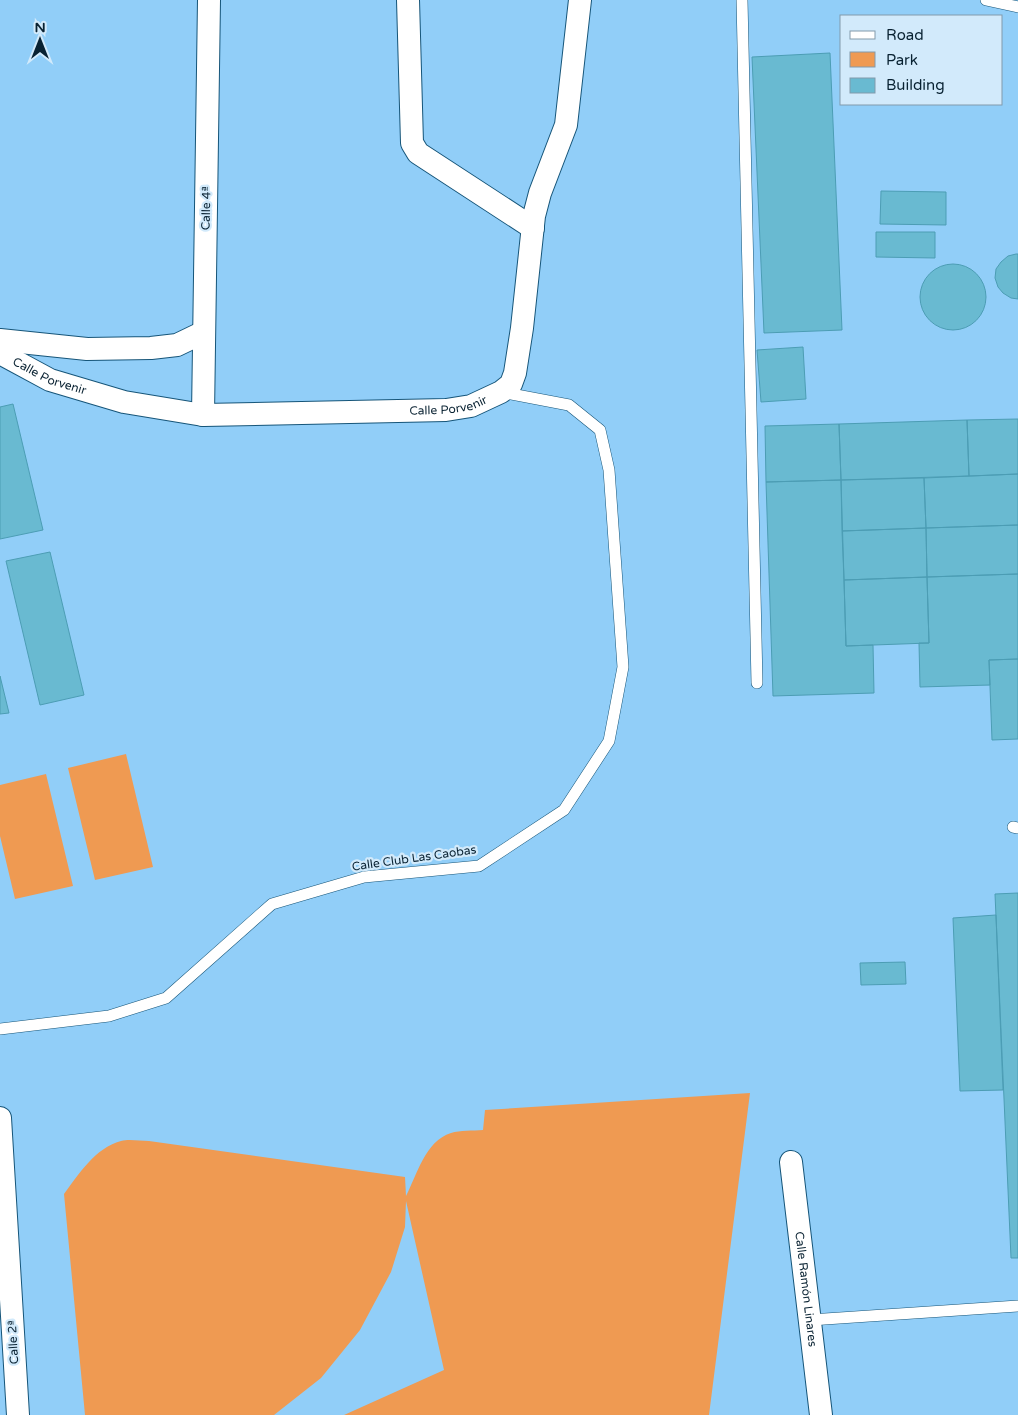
<svg xmlns="http://www.w3.org/2000/svg" width="1018" height="1415" font-family="'Varela Round',sans-serif">
<style>
.green{fill:#ef9a52}
.building{fill:#69bad1;stroke:#4c9db4}
.lines{fill:none;stroke-linecap:round;stroke-linejoin:round}
.lane-casing{stroke:#165579;stroke-width:12}
.street-casing{stroke:#165579;stroke-width:24}
.lane{stroke:#fff;stroke-width:11}
.street{stroke:#fff;stroke-width:22}
.labels{text-anchor:middle;dominant-baseline:central;stroke-width:4.5;stroke-linejoin:round;paint-order:stroke}
.street-label{font-size:12px;fill:#092232;stroke:#d2eafb}
</style>
<rect width="100%" height="100%" fill="#91cef8"/>
<path class="green" d="M 126,754 L 153,867 L 95,880 L 68,768 Z
M 46,774 L 73,886 L 15,899 L 0,836 L 0,785 Z
M 750,1093 L 709,1415 L 344,1415 L 444,1370 L 406,1201 L 405,1227 L 391,1272 L 360,1330 L 321,1378 L 274,1415 L 85,1415 L 64,1194 C 79,1174 95,1148 121,1141 C 129,1139 140,1141 149,1141 L 405,1177 L 406,1196 C 417,1175 425,1141 451,1133 C 460,1130 473,1131 483,1130 L 485,1110 Z"/>
<path class="building" d="M 830,53 L 842,330 L 764,333 L 752,57 Z
M 881,191 L 946,192 L 946,225 L 880,224 Z
M 876,232 L 935,232 L 935,258 L 876,257 Z
M 1016,254 L 1018,254 L 1018,299 L 1011,298 L 1003,293 L 998,287 L 995,278 L 996,269 L 1001,262 L 1008,256 Z
M920 297a33 33 0 1 1 66 0a33 33 0 1 1-66 0Z
M 803,347 L 806,399 L 761,402 L 757,350 Z
M 13,404 L 43,530 L 0,539 L 0,407 Z
M 1018,419 L 1018,474 L 969,476 L 967,420 Z
M 967,420 L 969,476 L 841,480 L 839,424 Z
M 839,424 L 841,480 L 766,482 L 765,426 Z
M 1018,474 L 1018,525 L 926,528 L 924,478 Z
M 924,478 L 926,528 L 842,531 L 841,480 Z
M 841,480 L 846,646 L 873,645 L 874,693 L 773,696 L 766,482 Z
M 1018,525 L 1018,574 L 927,577 L 926,528 Z
M 926,528 L 927,577 L 844,580 L 842,531 Z
M 50,552 L 84,695 L 40,705 L 6,561 Z
M 1018,574 L 1018,659 L 989,660 L 990,685 L 920,687 L 919,643 L 929,643 L 927,577 Z
M 927,577 L 929,643 L 846,646 L 844,580 Z
M 1018,659 L 1018,739 L 992,740 L 989,660 Z
M 0,676 L 9,713 L 0,714 Z
M 1018,893 L 1018,1258 L 1011,1258 L 995,894 Z
M 996,915 L 1003,1090 L 960,1091 L 953,918 Z
M 905,962 L 906,984 L 861,985 L 860,963 Z"/>
<g class="lines">
<g class="lane-casing">
<path id="lane" d="M 742,0 L 757,683
M 986,0 L 1018,7
M 1013,827 L 1018,828
M 0,1029 L 109,1016 L 166,998 L 272,904 L 364,877 L 479,866 L 564,810 L 609,741 L 623,667 L 609,470 L 600,430 L 569,405 L 501,392
M 810,1320 L 1018,1306"/>
</g>
<g class="street-casing">
<g id="street">
<path d="M 408,0 L 412,143 L 418,153 L 533,228"/>
<path d="M 0,340 L 87,349 L 151,348 L 177,345 L 204,332"/>
<path id="s1" d="M 0,353 L 50,380 L 124,402 L 203,415 L 446,410 L 471,406 L 501,392 L 511,384 L 515,373 L 522,328 L 534,216 L 540,193 L 566,125 L 580,0"/>
<path d="M 203,415 L 209,0"/>
<path d="M 0,1118 L 18,1415"/>
<path id="s2" d="M 791,1162 L 821,1415"/>
</g>
</g>
<use href="#lane" class="lane"/>
<use href="#street" class="street"/>
</g>
<g class="labels">
<g class="street-label">
<text transform="translate(206 208) rotate(-89)">Calle 4ª</text>
<text stroke="none"><textPath href="#s1" startOffset="55">Calle Porvenir</textPath></text>
<text stroke="none"><textPath href="#s1" startOffset="460">Calle Porvenir</textPath></text>
<text transform="translate(414 858) rotate(-8)">Calle Club Las Caobas</text>
<text stroke="none"><textPath href="#s2" startOffset="128">Calle Ramón Linares</textPath></text>
<text transform="translate(13 1342) rotate(-93)">Calle 2ª</text>
</g>
</g>
<rect x="840" y="15" width="162" height="90" fill="#d2eafb" stroke="#829aab"/>
<rect x="850" y="31" width="25" height="8" fill="#ffffff" stroke="#829aab"/>
<text x="886" y="40" font-size="15" fill="#092232">Road</text>
<rect x="850" y="52" width="25" height="15" fill="#ef9a52" stroke="#829aab"/>
<text x="886" y="65" font-size="15" fill="#092232">Park</text>
<rect x="850" y="78" width="25" height="15" fill="#69bad1" stroke="#829aab"/>
<text x="886" y="90" font-size="15" fill="#092232">Building</text>
<g transform="translate(40 40)" stroke="#d2eafb" stroke-width="4" paint-order="stroke">
<path d="M0-4L9 19L0 12L-9 19Z" fill="#092232"/>
<text y="-8" font-size="14" font-weight="bold" text-anchor="middle" fill="#092232">N</text>
</g>
</svg>
